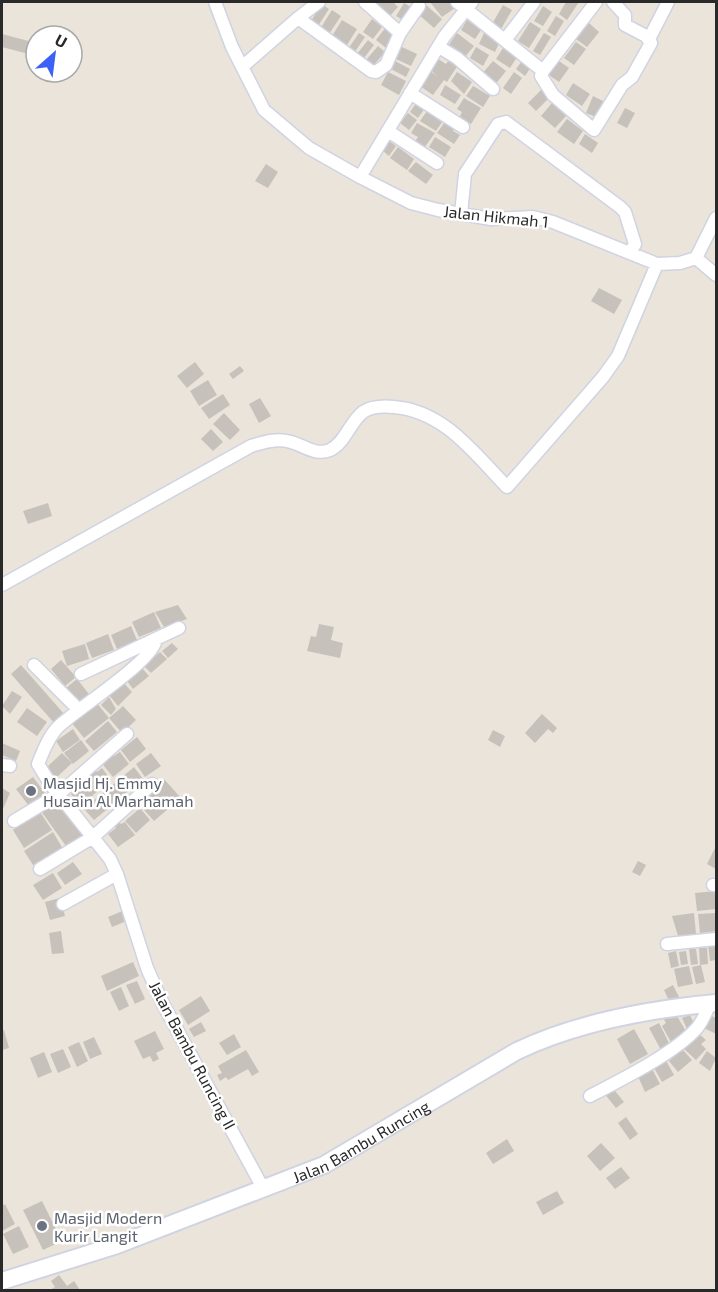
<svg xmlns="http://www.w3.org/2000/svg" width="718" height="1292" font-family="'Exo 2',sans-serif">
<style>
.building{fill:#c6c1ba}
.lines{fill:none;stroke-linecap:round;stroke-linejoin:round}
.street-casing{stroke:#d0d3e2;stroke-width:15}
.secondary-casing{stroke:#d0d3e2;stroke-width:20}
.street{stroke:#fff;stroke-width:12}
.secondary{stroke:#fff;stroke-width:16}
.worship-dot{fill:#6b7280;stroke:#fff;stroke-width:2}
.labels{text-anchor:middle;dominant-baseline:central;stroke-width:5;stroke-linejoin:round;paint-order:stroke}
.street-label{font-size:16px;fill:#292929;stroke:#fff}
.worship-label{font-size:16px;fill:#5b616d;stroke:#fff;text-anchor:start}
</style>
<rect width="100%" height="100%" fill="#ebe4da"/>
<path class="building" d="M 372,2 L 393,2 L 398,7 L 389,17 Z
M 430,2 L 450,2 L 455,8 L 442,17 Z
M 566,2 L 579,2 L 567,20 L 559,14 Z
M 404,3 L 411,7 L 403,20 L 396,16 Z
M 322,4 L 329,9 L 318,26 L 311,21 Z
M 426,5 L 442,19 L 434,28 L 418,14 Z
M 503,5 L 512,10 L 501,29 L 492,24 Z
M 543,6 L 552,12 L 543,26 L 534,21 Z
M 332,10 L 341,16 L 327,37 L 318,32 Z
M 556,16 L 564,21 L 555,36 L 547,31 Z
M 372,19 L 382,27 L 373,39 L 363,32 Z
M 342,20 L 357,29 L 347,45 L 332,36 Z
M 467,20 L 481,30 L 475,39 L 461,30 Z
M 530,22 L 541,29 L 529,48 L 518,41 Z
M 589,23 L 599,32 L 587,47 L 576,39 Z
M 386,27 L 396,34 L 386,48 L 376,40 Z
M 359,33 L 365,37 L 352,56 L 346,52 Z
M 457,33 L 474,46 L 464,58 L 448,46 Z
M 484,33 L 500,41 L 495,52 L 479,44 Z
M 544,33 L 551,37 L 540,55 L 533,51 Z
M 2,34 L 36,43 L 36,56 L 2,47 Z
M 368,40 L 374,45 L 364,58 L 357,54 Z
M 576,42 L 586,49 L 574,65 L 564,58 Z
M 378,46 L 385,52 L 373,66 L 366,60 Z
M 402,47 L 417,54 L 411,66 L 396,59 Z
M 476,47 L 489,55 L 483,66 L 470,58 Z
M 503,48 L 517,57 L 510,68 L 496,59 Z
M 438,59 L 446,64 L 449,60 L 458,65 L 447,82 L 444,80 L 433,95 L 417,84 L 428,69 L 438,77 L 431,70 Z
M 393,60 L 410,69 L 406,77 L 389,68 Z
M 493,61 L 506,71 L 494,86 L 481,75 Z
M 522,61 L 531,67 L 525,76 L 516,69 Z
M 559,61 L 569,68 L 559,82 L 549,75 Z
M 388,72 L 406,81 L 399,95 L 381,85 Z
M 457,72 L 472,82 L 464,94 L 451,81 Z
M 514,72 L 522,78 L 511,94 L 503,88 Z
M 573,83 L 590,94 L 582,106 L 566,95 Z
M 445,85 L 461,95 L 455,104 L 440,95 Z
M 473,86 L 490,96 L 483,107 L 466,96 Z
M 541,90 L 549,98 L 536,111 L 528,103 Z
M 593,96 L 603,101 L 596,117 L 586,113 Z
M 464,98 L 481,108 L 471,124 L 459,118 L 462,112 L 457,109 Z
M 417,102 L 425,108 L 418,118 L 410,112 Z
M 552,103 L 566,116 L 555,128 L 541,116 Z
M 625,108 L 635,113 L 627,128 L 617,123 Z
M 427,111 L 442,122 L 436,131 L 420,121 Z
M 408,113 L 417,120 L 409,130 L 400,123 Z
M 447,119 L 456,125 L 453,131 L 460,135 L 454,144 L 437,133 Z
M 567,119 L 583,131 L 574,144 L 557,132 Z
M 417,123 L 435,133 L 424,148 L 414,143 L 418,137 L 411,133 Z
M 585,134 L 598,143 L 592,153 L 579,144 Z
M 435,137 L 451,147 L 445,157 L 429,147 Z
M 389,141 L 396,146 L 389,156 L 382,150 Z
M 398,147 L 414,159 L 407,170 L 390,158 Z
M 416,162 L 433,175 L 426,184 L 408,171 Z
M 266,164 L 278,172 L 268,188 L 255,181 Z
M 599,288 L 622,300 L 614,314 L 591,301 Z
M 195,362 L 204,374 L 187,388 L 177,376 Z
M 240,366 L 244,371 L 233,379 L 229,374 Z
M 208,380 L 217,395 L 199,406 L 190,391 Z
M 223,394 L 230,405 L 209,419 L 201,408 Z
M 260,398 L 271,416 L 259,423 L 249,404 Z
M 224,413 L 240,430 L 230,440 L 213,424 Z
M 211,429 L 223,442 L 213,451 L 201,439 Z
M 48,503 L 52,516 L 28,524 L 23,511 Z
M 178,605 L 187,619 L 164,627 L 155,612 Z
M 154,612 L 161,628 L 139,637 L 132,622 Z
M 319,624 L 334,627 L 331,640 L 343,643 L 340,658 L 307,651 L 311,636 L 316,637 Z
M 131,626 L 137,640 L 117,649 L 111,635 Z
M 108,634 L 114,650 L 92,658 L 86,643 Z
M 172,643 L 178,649 L 168,658 L 162,651 Z
M 85,644 L 89,659 L 67,666 L 62,651 Z
M 160,652 L 167,659 L 151,673 L 144,666 Z
M 61,660 L 76,677 L 65,686 L 51,669 Z
M 21,665 L 65,715 L 55,724 L 11,674 Z
M 142,668 L 149,676 L 133,689 L 127,681 Z
M 77,679 L 89,694 L 79,703 L 66,688 Z
M 123,682 L 132,692 L 118,706 L 109,695 Z
M 12,691 L 22,697 L 10,714 L 2,706 Z
M 109,697 L 116,709 L 111,715 L 101,705 Z
M 96,702 L 109,718 L 84,738 L 71,722 Z
M 123,706 L 136,720 L 122,733 L 109,718 Z
M 27,708 L 47,722 L 37,736 L 17,722 Z
M 542,714 L 557,728 L 553,733 L 548,729 L 535,743 L 525,733 Z
M 108,721 L 117,732 L 94,751 L 85,741 Z
M 73,729 L 80,740 L 63,752 L 56,741 Z
M 493,730 L 505,736 L 500,747 L 488,740 Z
M 137,737 L 146,749 L 130,762 L 121,750 Z
M 81,740 L 89,751 L 73,764 L 64,753 Z
M 2,743 L 20,751 L 16,761 L 2,755 Z
M 111,752 L 114,756 L 120,752 L 129,764 L 113,777 L 100,761 Z
M 62,753 L 72,763 L 56,778 L 47,767 Z
M 151,753 L 161,766 L 145,777 L 136,764 Z
M 134,767 L 143,779 L 111,805 L 102,794 Z
M 94,768 L 97,772 L 102,768 L 111,780 L 81,805 L 71,794 L 76,789 L 73,785 Z
M 33,777 L 45,793 L 29,806 L 16,789 Z
M 164,779 L 181,798 L 154,821 L 137,802 Z
M 2,788 L 10,793 L 2,811 Z
M 100,795 L 110,807 L 94,820 L 84,809 Z
M 59,799 L 84,834 L 66,846 L 41,811 Z
M 140,808 L 150,820 L 136,833 L 125,821 Z
M 40,812 L 52,830 L 24,848 L 13,830 Z
M 117,820 L 121,824 L 125,822 L 135,835 L 118,847 L 108,834 L 116,828 L 113,823 Z
M 53,832 L 63,849 L 33,865 L 24,851 Z
M 716,846 L 716,869 L 707,864 Z
M 638,861 L 646,865 L 640,876 L 632,872 Z
M 73,862 L 82,874 L 65,885 L 57,873 Z
M 53,873 L 62,888 L 43,900 L 33,885 Z
M 716,891 L 716,909 L 697,911 L 695,893 Z
M 60,898 L 65,916 L 50,920 L 45,902 Z
M 125,910 L 129,920 L 112,927 L 108,917 Z
M 694,913 L 696,934 L 678,936 L 672,916 Z
M 716,913 L 716,931 L 700,933 L 698,914 Z
M 61,931 L 64,953 L 52,954 L 49,933 Z
M 716,943 L 716,960 L 710,961 L 708,944 Z
M 699,948 L 707,948 L 708,964 L 700,965 Z
M 689,949 L 696,949 L 698,964 L 691,965 Z
M 676,951 L 679,966 L 671,968 L 668,953 Z
M 686,951 L 688,964 L 681,965 L 679,952 Z
M 133,962 L 139,976 L 107,991 L 101,976 Z
M 701,965 L 705,982 L 696,984 L 692,967 Z
M 689,966 L 693,984 L 678,987 L 674,969 Z
M 137,981 L 145,999 L 135,1004 L 126,985 Z
M 673,985 L 681,1001 L 671,1005 L 664,990 Z
M 121,987 L 129,1006 L 119,1011 L 110,992 Z
M 201,996 L 210,1011 L 188,1025 L 179,1010 Z
M 674,1011 L 687,1033 L 671,1042 L 662,1026 L 666,1023 L 663,1018 Z
M 708,1014 L 716,1018 L 716,1034 L 702,1027 Z
M 690,1015 L 695,1026 L 687,1029 L 682,1018 Z
M 201,1022 L 206,1031 L 194,1037 L 189,1029 Z
M 659,1023 L 670,1045 L 661,1050 L 649,1028 Z
M 634,1029 L 648,1054 L 630,1064 L 617,1039 Z
M 4,1030 L 9,1048 L 2,1050 L 2,1031 Z
M 155,1031 L 164,1049 L 156,1053 L 159,1059 L 153,1062 L 150,1056 L 143,1059 L 134,1041 Z
M 234,1034 L 241,1047 L 227,1055 L 219,1043 Z
M 691,1035 L 696,1039 L 700,1035 L 706,1040 L 701,1044 L 706,1049 L 696,1060 L 681,1046 Z
M 94,1037 L 102,1054 L 90,1059 L 83,1042 Z
M 79,1042 L 88,1061 L 77,1067 L 68,1047 Z
M 63,1049 L 71,1067 L 58,1073 L 50,1054 Z
M 682,1049 L 692,1060 L 678,1072 L 669,1061 Z
M 246,1050 L 259,1072 L 252,1076 L 248,1069 L 228,1080 L 226,1077 L 220,1081 L 217,1075 L 222,1073 L 218,1066 Z
M 707,1051 L 716,1058 L 710,1071 L 699,1063 Z
M 44,1052 L 52,1072 L 38,1078 L 30,1058 Z
M 664,1057 L 674,1075 L 662,1082 L 652,1064 Z
M 650,1065 L 660,1084 L 645,1092 L 636,1072 Z
M 611,1086 L 624,1102 L 616,1108 L 603,1092 Z
M 626,1117 L 638,1134 L 630,1140 L 618,1123 Z
M 507,1139 L 514,1151 L 493,1164 L 486,1153 Z
M 601,1143 L 615,1158 L 600,1171 L 587,1156 Z
M 621,1167 L 630,1178 L 615,1189 L 606,1178 Z
M 557,1191 L 564,1203 L 543,1215 L 536,1202 Z
M 42,1201 L 62,1241 L 43,1250 L 23,1210 Z
M 5,1204 L 15,1224 L 2,1231 L 2,1206 Z
M 19,1226 L 29,1247 L 13,1254 L 3,1234 Z
M 59,1275 L 67,1286 L 74,1281 L 80,1290 L 50,1290 L 55,1287 L 51,1281 Z"/>
<g class="lines">
<g class="street-casing">
<path id="street" d="M 215,2 L 232,47 L 264,110 L 309,148 L 360,177 L 411,203 L 438,210 L 491,219 L 533,217 L 553,222 L 657,264 L 680,263 L 696,258 L 716,275
M 319,2 L 298,18 L 371,71 L 376,72 L 386,65 L 400,33 L 419,6
M 365,2 L 400,33
M 457,2 L 543,71 L 541,76 L 553,95 L 594,130 L 622,85 L 632,77 L 651,43 L 646,36 L 625,25 L 625,15 L 613,2
M 649,39 L 668,2
M 505,40 L 534,2
M 439,47 L 457,58 L 493,89
M 242,67 L 298,18
M 543,71 L 596,2
M 410,93 L 463,127
M 388,131 L 437,163
M 360,177 L 444,37 L 472,2
M 461,214 L 465,174 L 498,124 L 506,122 L 620,207 L 625,212 L 635,244 L 630,253
M 696,258 L 716,218
M 2,585 L 251,446 C 264,442 277,438 291,442 C 305,446 316,456 330,450 C 345,443 350,422 363,412 C 372,406 384,406 394,407 C 444,411 474,453 507,487 L 603,377 L 618,356 L 657,264
M 156,639 C 156,659 75,710 58,727 C 48,737 43,752 38,764 L 51,785 L 110,859 L 117,874 L 147,968 L 162,1002 L 264,1190
M 34,665 L 79,710
M 81,674 L 179,628
M 2,765 L 10,766
M 14,821 L 59,794 L 127,734
M 40,869 L 93,837 L 152,784
M 713,885 L 716,885
M 63,904 L 117,874
M 667,944 L 716,939
M 590,1096 C 621,1080 675,1053 697,1028 C 703,1021 706,1012 710,1003"/>
</g>
<g class="secondary-casing">
<g id="secondary">
<path id="s1" d="M 2,1281 L 117,1245 L 324,1165 L 517,1051 C 576,1023 651,1009 716,1003"/>
</g>
</g>
<use href="#street" class="street"/>
<use href="#secondary" class="secondary"/>
</g>
<g class="worship-dot">
<circle cx="31" cy="791" r="6"/>
<circle cx="42" cy="1226" r="6"/>
</g>
<g class="labels">
<g class="street-label">
<text transform="translate(496 216) rotate(6)">Jalan Hikmah 1</text>
<text transform="translate(193 1055) rotate(62)">Jalan Bambu Runcing II</text>
<text stroke="none"><textPath href="#s1" startOffset="386">Jalan Bambu Runcing</textPath></text>
</g>
<g class="worship-label">
<text x="43" y="782">Masjid Hj. Emmy<tspan x="43" dy="18">Husain Al Marhamah</tspan></text>
<text x="54" y="1217">Masjid Modern<tspan x="54" dy="18">Kurir Langit</tspan></text>
</g>
</g>
<rect width="718" height="1292" fill="none" stroke="#292929" stroke-width="6"/>
<g transform="translate(54 54) rotate(28)"><circle r="28" fill="#ffffff" stroke="#a9a9a9" stroke-width="1.5"/>
<path d="M0-4.5L10 22L0 15L-10 22Z" fill="#3b61f7"/>
<text y="-9" font-size="16" font-weight="bold" text-anchor="middle" fill="#292929">U</text>
</g>
</svg>
